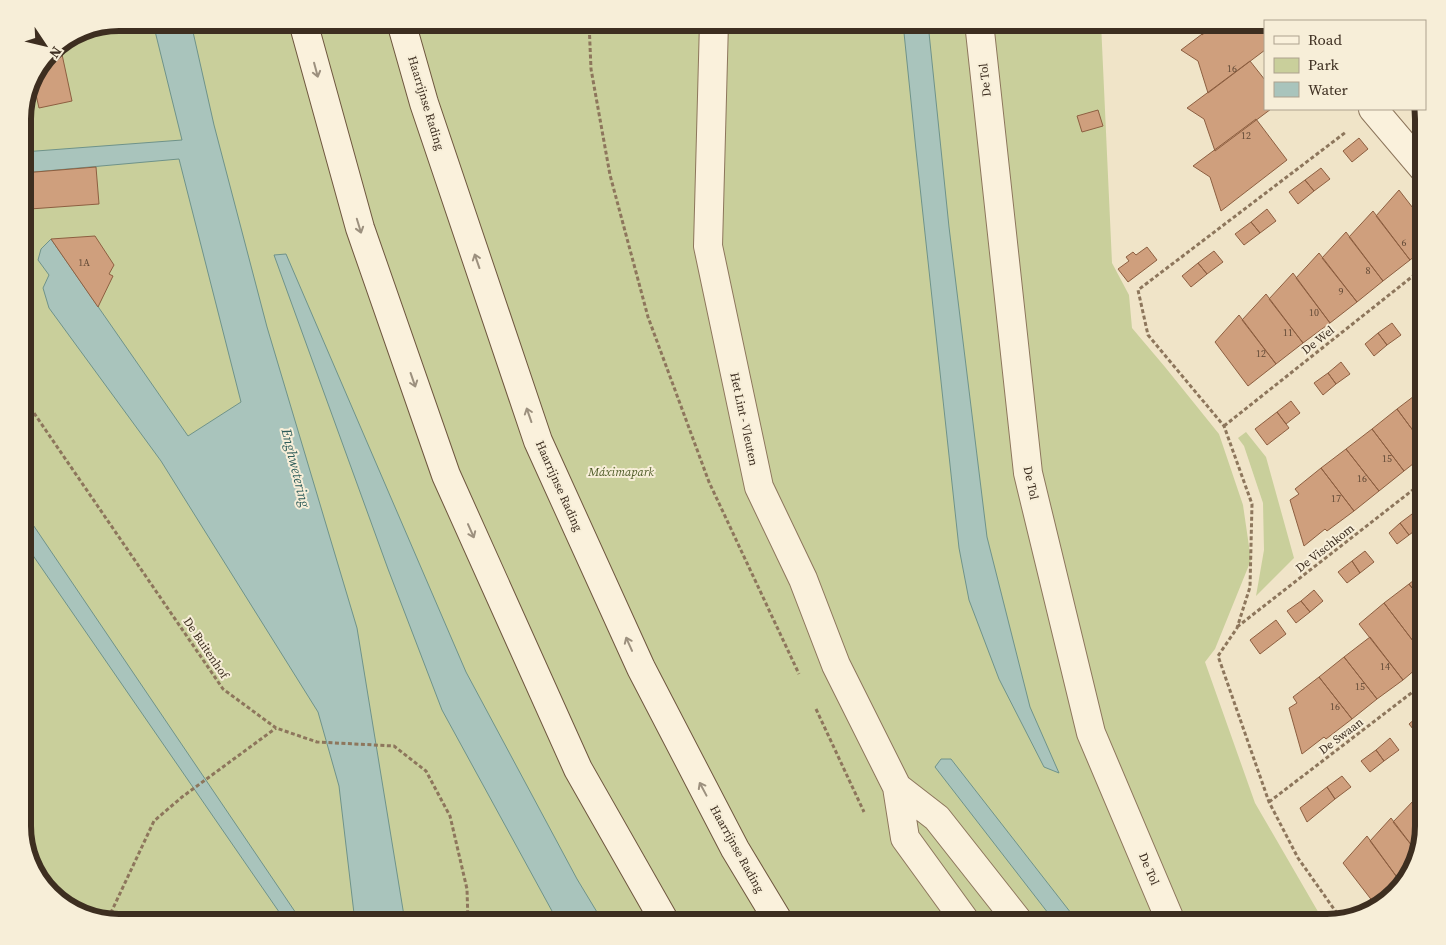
<svg xmlns="http://www.w3.org/2000/svg" width="1446" height="945" font-family="'Source Serif 4',serif">
<style>
.green{fill:#c9cf9b}
.water{fill:#a9c4bc;stroke:#6f938a}
.building{fill:#cf9f7d;stroke:#8d5f41}
.lines{fill:none;stroke-linecap:round;stroke-linejoin:round}
.pedestrian-casing{stroke:#8d765c;stroke-width:30}
.minor-casing{stroke:#8d765c;stroke-width:30}
.tertiary-casing{stroke:#8d765c;stroke-width:30}
.secondary-casing{stroke:#6f573f;stroke-width:30}
.path{stroke:#8d765c;stroke-width:3;stroke-dasharray:4 2.5;stroke-linecap:butt}
.pedestrian{stroke:#faf1dc;stroke-width:28}
.minor{stroke:#faf1dc;stroke-width:28}
.tertiary{stroke:#faf1dc;stroke-width:28}
.secondary{stroke:#faf1dc;stroke-width:28}
.oneway{stroke:#9c907e}
.labels{text-anchor:middle;dominant-baseline:central;stroke-width:4;stroke-linejoin:round;paint-order:stroke}
.number-label{font-size:10px;fill:#624a37}
.street-label{font-size:12px;fill:#3d2e20;stroke:#f7eed8}
.park-label{font-size:12px;font-style:italic;fill:#4d5a26;stroke:#f7eed8}
.water-label{font-size:14px;font-style:italic;fill:#2f5d5a;stroke:#f7eed8}
.rim{fill:none;stroke:#3d2e20;stroke-width:6}
</style>
<rect width="100%" height="100%" fill="#f0e4c8"/>
<path class="green" d="M 120,22 L 1101,23 L 1112,263 L 1129,295 L 1132,328 L 1165,367 L 1219,434 L 1243,505 L 1251,560 L 1215,649 L 1205,662 L 1255,803 L 1324,922 L 120,922 L 66,906 L 35,874 L 23,832 L 23,113 L 32,77 L 51,51 L 83,30 Z
M 1246,432 L 1266,457 L 1294,558 L 1256,596 L 1264,550 L 1263,503 L 1244,446 L 1238,438 Z"/>
<path class="water" d="M 153,23 L 191,23 L 214,125 L 267,327 L 357,628 L 405,922 L 355,922 L 339,786 L 318,712 L 161,461 L 49,308 L 43,288 L 49,275 L 38,260 L 41,249 L 51,239 L 188,436 L 241,402 L 179,159 L 23,173 L 23,152 L 182,140 Z
M 903,23 L 928,23 L 949,227 L 987,537 L 1030,707 L 1059,773 L 1044,767 L 999,679 L 969,600 L 959,548 L 916,150 Z
M 286,254 L 466,672 L 577,879 L 603,922 L 558,922 L 442,710 L 388,569 L 274,255 Z
M 23,510 L 302,922 L 286,922 L 23,541 Z
M 941,759 L 951,759 L 1078,922 L 1055,922 L 935,767 Z"/>
<path class="building" d="M 1198,22 L 1218,22 L 1202,35 Z
M 1218,22 L 1259,22 L 1265,30 L 1265,50 L 1208,93 L 1198,61 L 1181,50 Z
M 60,45 L 72,101 L 39,108 L 32,77 L 51,51 Z
M 1250,61 L 1265,80 L 1265,109 L 1271,109 L 1215,151 L 1204,119 L 1187,108 Z
M 1098,110 L 1103,126 L 1082,132 L 1077,116 Z
M 1256,119 L 1287,160 L 1221,211 L 1210,177 L 1193,166 Z
M 1359,138 L 1368,149 L 1352,162 L 1343,151 Z
M 96,167 L 99,204 L 30,209 L 23,198 L 23,173 Z
M 1321,168 L 1330,179 L 1314,191 L 1305,180 Z
M 1305,180 L 1314,191 L 1298,204 L 1289,192 Z
M 1399,190 L 1423,221 L 1423,250 L 1410,260 L 1376,216 Z
M 1267,209 L 1276,221 L 1260,233 L 1251,222 Z
M 1373,211 L 1410,260 L 1383,281 L 1349,237 Z
M 1251,222 L 1260,233 L 1244,245 L 1235,234 Z
M 1346,232 L 1383,281 L 1357,302 L 1322,258 Z
M 95,236 L 114,265 L 109,274 L 113,276 L 98,307 L 51,239 Z
M 1147,247 L 1157,260 L 1128,282 L 1118,269 L 1129,261 L 1126,257 L 1133,252 L 1136,255 Z
M 1214,251 L 1223,262 L 1207,274 L 1198,263 Z
M 1319,253 L 1357,302 L 1330,323 L 1296,278 Z
M 1198,263 L 1207,274 L 1191,287 L 1182,276 Z
M 1293,273 L 1330,323 L 1303,343 L 1269,299 Z
M 1266,294 L 1303,343 L 1276,364 L 1242,320 Z
M 1423,299 L 1423,315 L 1416,305 Z
M 1239,315 L 1276,364 L 1248,386 L 1215,342 Z
M 1392,323 L 1401,335 L 1387,345 L 1378,333 Z
M 1378,333 L 1387,345 L 1374,356 L 1365,344 Z
M 1341,362 L 1350,374 L 1336,384 L 1328,373 Z
M 1328,373 L 1336,384 L 1323,395 L 1314,383 Z
M 1422,390 L 1423,391 L 1423,444 L 1397,409 Z
M 1291,401 L 1300,413 L 1286,424 L 1277,412 Z
M 1397,409 L 1423,444 L 1423,456 L 1404,471 L 1372,429 Z
M 1277,412 L 1289,428 L 1267,445 L 1255,429 Z
M 1372,429 L 1404,471 L 1379,491 L 1346,449 Z
M 1346,449 L 1379,491 L 1354,511 L 1321,468 Z
M 1321,468 L 1354,511 L 1327,531 L 1325,529 L 1304,546 L 1290,500 L 1299,494 L 1295,489 Z
M 1412,514 L 1421,526 L 1409,535 L 1400,523 Z
M 1400,523 L 1409,535 L 1397,544 L 1389,533 Z
M 1365,551 L 1374,562 L 1360,573 L 1352,561 Z
M 1352,561 L 1360,573 L 1347,583 L 1338,572 Z
M 1423,573 L 1423,602 L 1409,584 Z
M 1409,584 L 1423,602 L 1423,654 L 1384,603 Z
M 1314,590 L 1323,601 L 1310,612 L 1301,601 Z
M 1301,601 L 1310,612 L 1296,623 L 1287,611 Z
M 1384,603 L 1423,654 L 1423,663 L 1403,680 L 1359,624 Z
M 1276,620 L 1286,634 L 1260,654 L 1250,640 Z
M 1370,637 L 1403,680 L 1377,699 L 1344,657 Z
M 1344,657 L 1377,699 L 1352,719 L 1319,677 Z
M 1319,677 L 1352,719 L 1326,739 L 1324,737 L 1302,754 L 1289,708 L 1297,703 L 1293,697 Z
M 1423,712 L 1423,730 L 1418,735 L 1409,724 Z
M 1390,738 L 1399,750 L 1384,761 L 1376,750 Z
M 1376,750 L 1384,761 L 1370,772 L 1361,761 Z
M 1342,776 L 1351,787 L 1335,799 L 1327,787 Z
M 1327,787 L 1335,799 L 1307,822 L 1300,808 Z
M 1415,799 L 1423,811 L 1423,826 L 1416,851 L 1393,822 Z
M 1391,818 L 1416,851 L 1407,879 L 1402,884 L 1370,841 Z
M 1367,836 L 1402,884 L 1377,907 L 1343,863 Z"/>
<g class="lines">
<g class="pedestrian-casing">
<path id="pedestrian" d="M 714,22 L 708,246 L 759,487 L 803,579 L 836,665 L 897,787 L 905,838 L 966,922
M 897,787 L 937,818 L 1019,922"/>
</g>
<g class="minor-casing">
<path id="minor" d="M 1373,109 L 1423,168"/>
</g>
<g class="tertiary-casing">
<path id="tertiary" d="M 979,22 L 1028,473 L 1091,733 L 1171,922"/>
</g>
<g class="secondary-casing">
<path id="secondary" d="M 303,22 L 360,228 L 446,475 L 578,769 L 665,922
M 401,22 L 424,103 L 538,441 L 641,668 L 735,849 L 779,922"/>
</g>
<path class="path" d="M 589,22 L 591,69 L 610,175 L 648,317 L 709,482 L 799,674
M 23,397 L 223,689 L 276,728 L 317,742 L 394,746 L 426,771 L 450,816 L 467,889 L 468,922
M 1224,426 L 1423,268
M 1237,627 L 1423,482
M 816,709 L 864,812
M 1269,802 L 1423,684
M 108,919 L 154,821 L 182,797 L 276,728
M 1341,919 L 1298,858 L 1269,802 L 1218,656 L 1237,628 L 1250,587 L 1252,504 L 1224,426 L 1148,335 L 1138,290 L 1346,132"/>
<use href="#pedestrian" class="pedestrian"/>
<use href="#minor" class="minor"/>
<use href="#tertiary" class="tertiary"/>
<use href="#secondary" class="secondary"/>
</g>
<defs><path id="oneway-shaft" d="M-6 0H5M1.5-3L5.5 0L1.5 3" fill="none" stroke-width="1.6" stroke-linecap="round" stroke-linejoin="round" transform="scale(1.25)"/></defs>
<g class="oneway">
<use href="#oneway-shaft" transform="translate(316 70) rotate(75)"/>
<use href="#oneway-shaft" transform="translate(359 226) rotate(73)"/>
<use href="#oneway-shaft" transform="translate(477 261) rotate(-109)"/>
<use href="#oneway-shaft" transform="translate(413 380) rotate(71)"/>
<use href="#oneway-shaft" transform="translate(529 415) rotate(-109)"/>
<use href="#oneway-shaft" transform="translate(471 531) rotate(66)"/>
<use href="#oneway-shaft" transform="translate(629 644) rotate(-114)"/>
<use href="#oneway-shaft" transform="translate(703 789) rotate(-118)"/>
</g>
<g class="labels">
<g class="number-label">
<text x="1232" y="68">16</text>
<text x="1246" y="135">12</text>
<text x="1404" y="242">6</text>
<text x="84" y="262">1A</text>
<text x="1368" y="270">8</text>
<text x="1341" y="291">9</text>
<text x="1314" y="312">10</text>
<text x="1288" y="332">11</text>
<text x="1261" y="353">12</text>
<text x="1387" y="458">15</text>
<text x="1362" y="478">16</text>
<text x="1336" y="498">17</text>
<text x="1385" y="666">14</text>
<text x="1360" y="686">15</text>
<text x="1335" y="706">16</text>
</g>
<g class="street-label">
<text transform="translate(985 80) rotate(-96)">De Tol</text>
<text transform="translate(426 103) rotate(73)">Haarrijnse Rading</text>
<text transform="translate(1318 340) rotate(-38)">De Wel</text>
<text transform="translate(744 419) rotate(78)">Het Lint - Vleuten</text>
<text transform="translate(1031 483) rotate(78)">De Tol</text>
<text transform="translate(559 486) rotate(66)">Haarrijnse Rading</text>
<text transform="translate(1325 548) rotate(-38)">De Vischkom</text>
<text transform="translate(206 648) rotate(56)">De Buitenhof</text>
<text transform="translate(1341 736) rotate(-37)">De Swaan</text>
<text transform="translate(737 849) rotate(61)">Haarrijnse Rading</text>
<text transform="translate(1149 869) rotate(67)">De Tol</text>
</g>
<g class="park-label">
<text x="621" y="472">Máximapark</text>
</g>
<g class="water-label">
<text transform="translate(296 468) rotate(76)">Enghwetering</text>
</g>
</g>
<path d="M0 0H1446V945H0ZM119 31H1327A88 88 0 0 1 1415 119V826A88 88 0 0 1 1327 914H119A88 88 0 0 1 31 826V119A88 88 0 0 1 119 31Z" fill="#f7eed8" fill-rule="evenodd"/>
<path class="rim" d="M119 31H1327A88 88 0 0 1 1415 119V826A88 88 0 0 1 1327 914H119A88 88 0 0 1 31 826V119A88 88 0 0 1 119 31Z"/>
<rect x="1264" y="20" width="162" height="90" fill="#f7eed8" stroke="#ada18e"/>
<rect x="1274" y="36" width="25" height="8" fill="#faf1dc" stroke="#ada18e"/>
<text x="1308" y="45" font-size="15" fill="#3d2e20">Road</text>
<rect x="1274" y="58" width="25" height="15" fill="#c9cf9b" stroke="#ada18e"/>
<text x="1308" y="70" font-size="15" fill="#3d2e20">Park</text>
<rect x="1274" y="82" width="25" height="15" fill="#a9c4bc" stroke="#ada18e"/>
<text x="1308" y="95" font-size="15" fill="#3d2e20">Water</text>
<g transform="translate(45 45) rotate(125)" stroke="#f7eed8" stroke-width="4" paint-order="stroke">
<path d="M0-4L9 19L0 12L-9 19Z" fill="#3d2e20"/>
<text y="-8" font-size="14" font-weight="bold" text-anchor="middle" fill="#3d2e20">N</text>
</g>
</svg>
